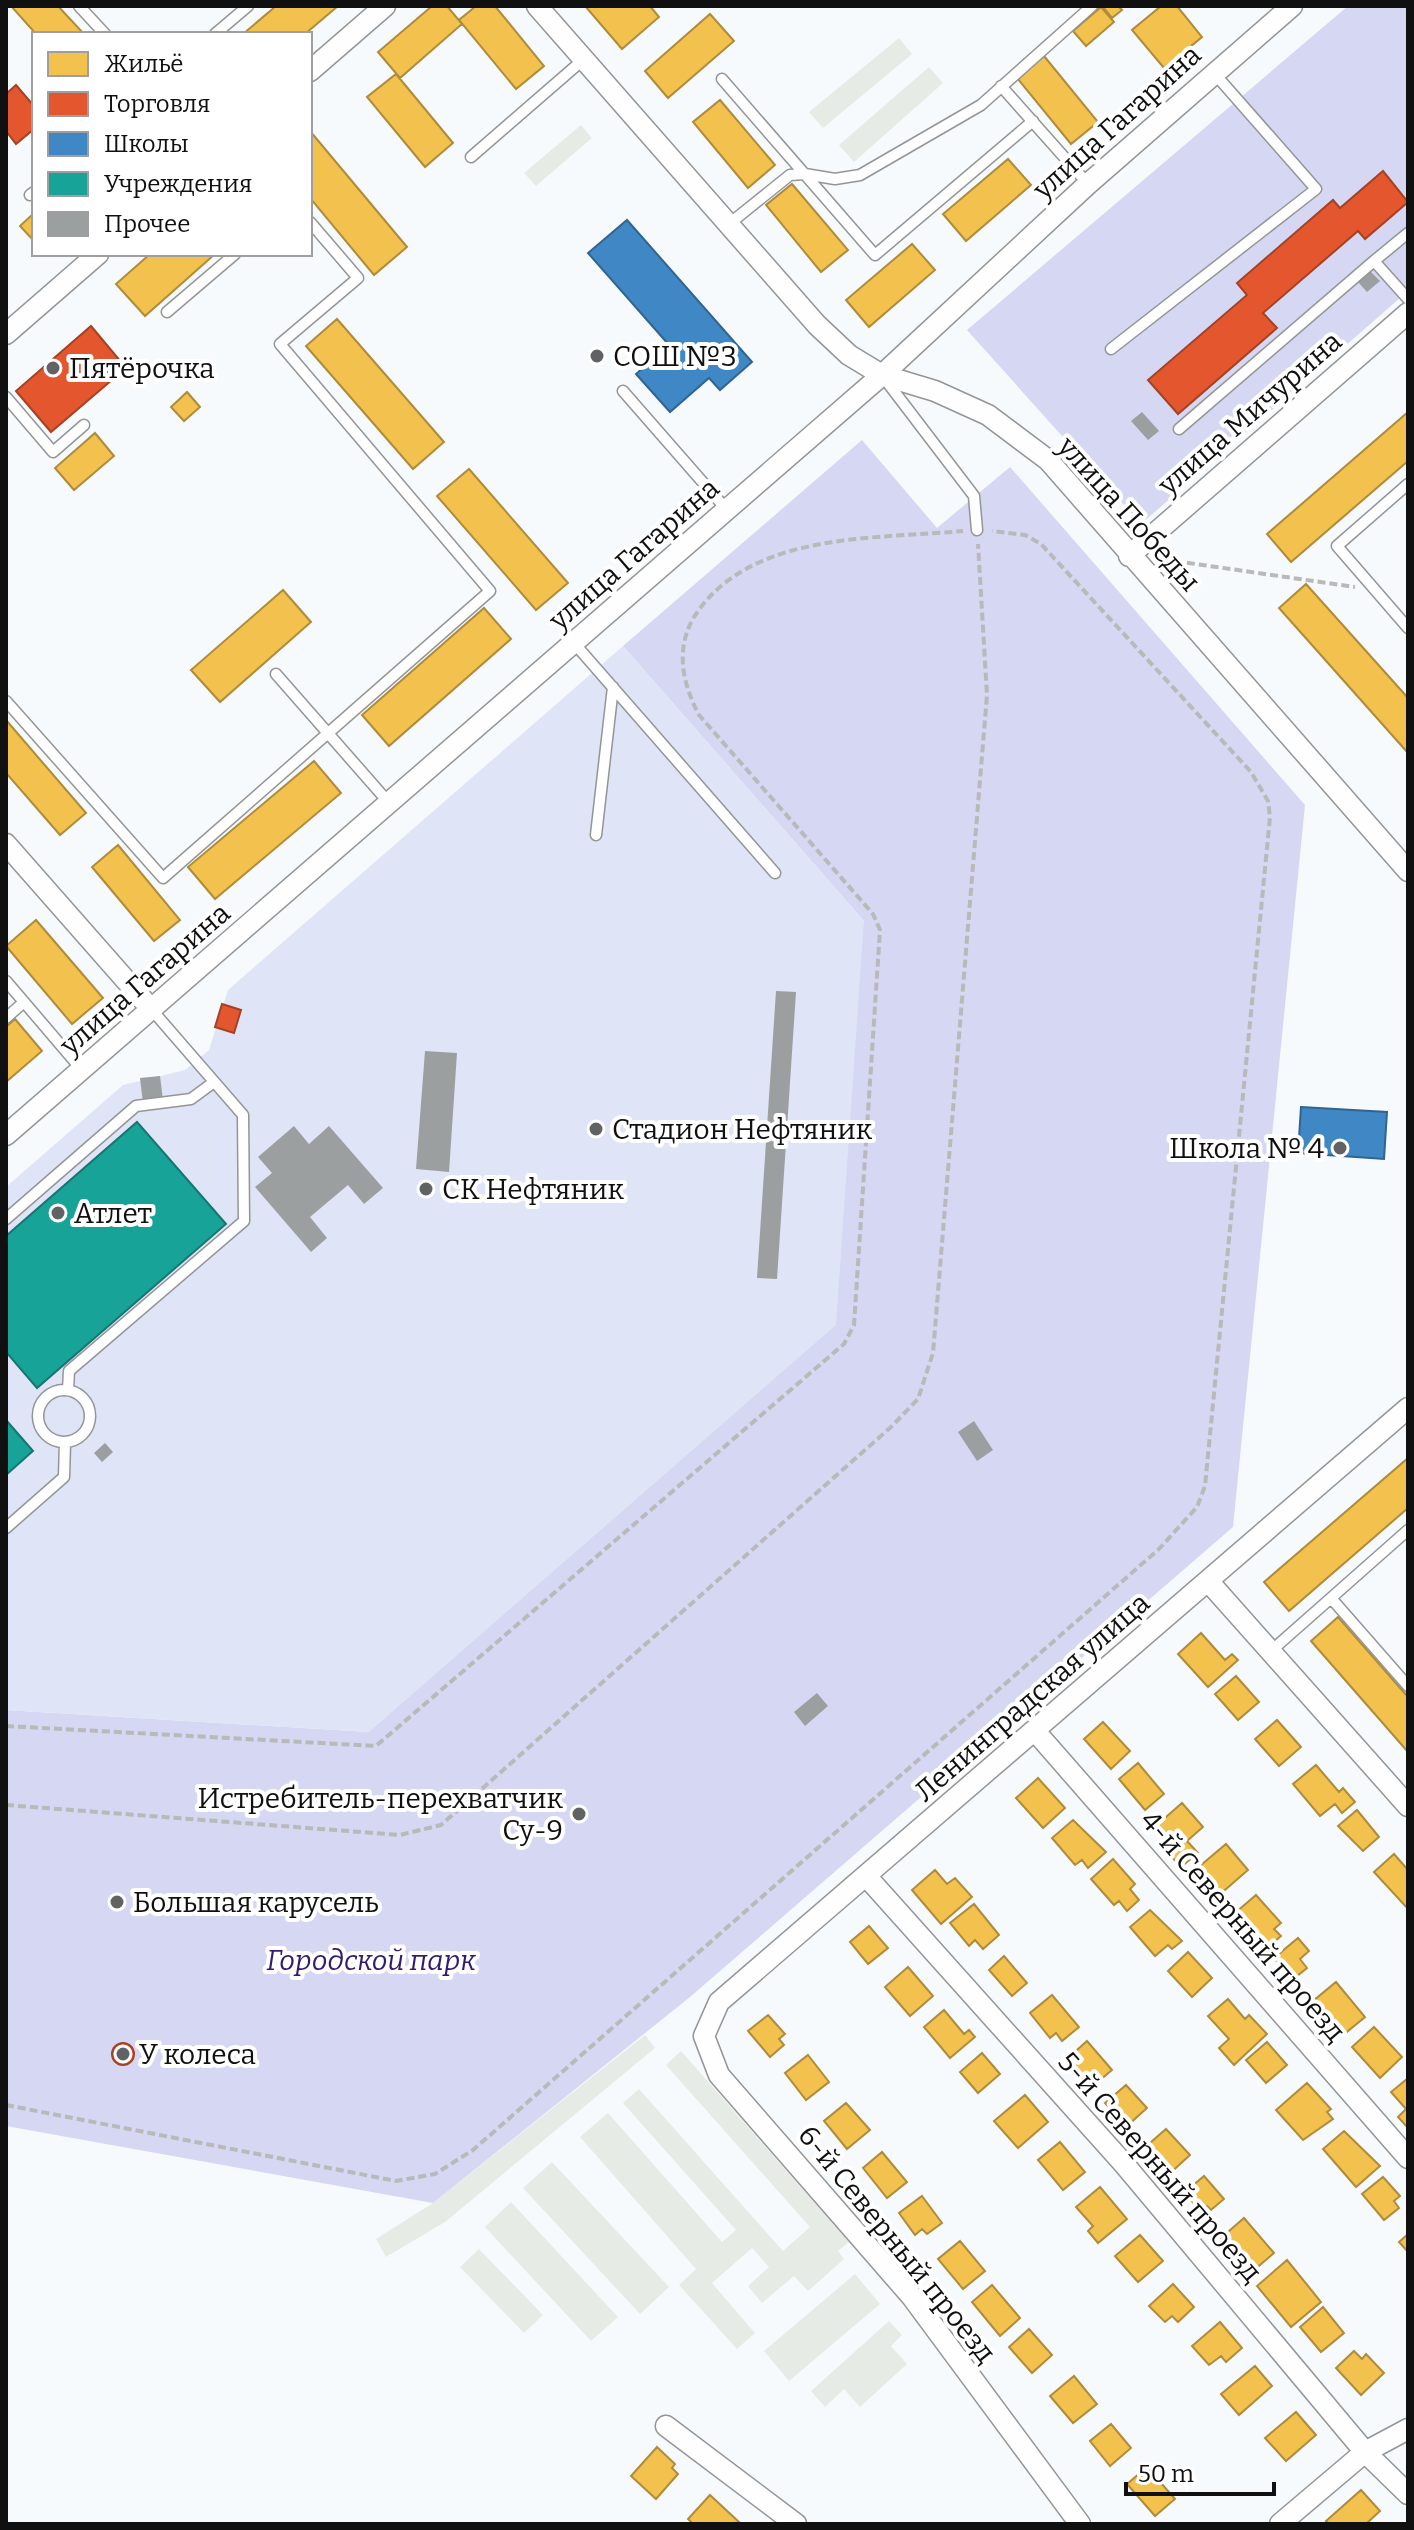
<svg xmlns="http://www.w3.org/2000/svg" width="1414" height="2530" font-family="Bitter,serif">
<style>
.industrial{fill:#e7ebe6}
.green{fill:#d5d7f3}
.pitch{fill:#dfe4f7}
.homes{fill:#f2c14e;stroke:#ae8c3b;stroke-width:2}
.shops{fill:#e4572e;stroke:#a44225;stroke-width:2}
.schools{fill:#3f88c5;stroke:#31648f;stroke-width:2}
.public{fill:#17a398;stroke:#15776f;stroke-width:2}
.building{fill:#9b9fa0}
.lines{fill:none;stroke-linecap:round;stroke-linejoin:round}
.lane-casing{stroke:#949596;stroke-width:13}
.street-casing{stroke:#949596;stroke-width:23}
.path{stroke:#b8b9b9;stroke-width:4;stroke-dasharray:8 4;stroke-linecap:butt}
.lane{stroke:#fefeff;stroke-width:10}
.street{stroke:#fefeff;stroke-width:20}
.poi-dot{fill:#606263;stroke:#fff;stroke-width:3}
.labels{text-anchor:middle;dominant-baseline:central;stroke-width:8;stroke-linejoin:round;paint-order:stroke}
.street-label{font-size:28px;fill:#101010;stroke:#fff}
.poi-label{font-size:28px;fill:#101010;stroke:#fff;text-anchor:start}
.park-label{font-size:28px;font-style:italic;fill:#331c6c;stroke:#fff}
</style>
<rect width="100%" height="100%" fill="#f6fafc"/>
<path class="industrial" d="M 899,38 L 912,54 L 823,128 L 809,112 Z
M 929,67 L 943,83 L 854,162 L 839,145 Z
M 581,125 L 592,138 L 536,186 L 524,173 Z
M 645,2035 L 655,2048 L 445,2222 L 386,2257 L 376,2239 L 433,2203 Z
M 681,2051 L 849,2242 L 838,2251 L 844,2259 L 808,2291 L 794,2276 L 762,2303 L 748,2286 L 769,2267 L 752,2248 L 712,2283 L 755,2333 L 737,2349 L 679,2285 L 696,2269 L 580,2137 L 608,2113 L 722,2242 L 736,2230 L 623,2103 L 639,2089 L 783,2251 L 810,2227 L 666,2065 Z
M 552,2162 L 669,2287 L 640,2314 L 523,2188 Z
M 511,2202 L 618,2317 L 591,2341 L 485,2227 Z
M 479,2249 L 543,2315 L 524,2333 L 460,2267 Z
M 855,2274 L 880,2304 L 789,2381 L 764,2351 Z
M 889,2321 L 902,2335 L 891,2346 L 907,2364 L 860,2407 L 844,2389 L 825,2407 L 811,2391 Z"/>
<path class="green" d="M 1348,6 L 1408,6 L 1408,291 L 1141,524 L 967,330 Z
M 862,440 L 937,528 L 1010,467 L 1305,805 L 1233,1527 L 690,1997 L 433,2203 L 6,2126 L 6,1710 L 369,1732 L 864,921 L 623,646 Z"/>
<path class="pitch" d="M 623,646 L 864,921 L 836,1325 L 369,1732 L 6,1710 L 6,1187 L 123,1085 L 185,1070 L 209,1050 L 228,990 Z"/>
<path class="homes" d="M 11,6 L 58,6 L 84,34 L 36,34 Z
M 276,6 L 338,6 L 305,34 L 243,34 Z
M 432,6 L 447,6 L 462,24 L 400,78 L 378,52 Z
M 476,6 L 495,6 L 544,66 L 516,89 L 459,20 Z
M 585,6 L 650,6 L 659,17 L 622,49 Z
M 1102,6 L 1118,6 L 1122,10 L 1112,18 Z
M 1161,6 L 1177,6 L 1202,37 L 1164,68 L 1132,30 Z
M 1101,7 L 1114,22 L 1086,46 L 1073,31 Z
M 710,14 L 734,41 L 668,98 L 645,71 Z
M 1044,56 L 1098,122 L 1071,144 L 1017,78 Z
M 396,74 L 453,143 L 425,167 L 367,97 Z
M 720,100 L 775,165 L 748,188 L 693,122 Z
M 310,131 L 407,247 L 374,275 L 310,198 Z
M 1008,159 L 1031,185 L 966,241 L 943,214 Z
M 792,184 L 848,250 L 821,272 L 766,205 Z
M 34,213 L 34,241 L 20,226 Z
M 912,244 L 935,270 L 869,327 L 846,300 Z
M 150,254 L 215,254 L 145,316 L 116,284 Z
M 337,319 L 444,442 L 413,469 L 306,346 Z
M 187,392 L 200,407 L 184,421 L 171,407 Z
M 1408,412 L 1408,461 L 1291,562 L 1267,534 Z
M 95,433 L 114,456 L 74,490 L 55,468 Z
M 469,469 L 568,583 L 536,610 L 437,496 Z
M 1306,584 L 1408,698 L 1408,753 L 1279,608 Z
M 283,590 L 311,622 L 220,702 L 191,670 Z
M 484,608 L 511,639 L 389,746 L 362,715 Z
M 6,720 L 86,813 L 60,835 L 6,773 Z
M 314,761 L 341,793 L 215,899 L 188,867 Z
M 118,845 L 180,920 L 154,941 L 92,867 Z
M 36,920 L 103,998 L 72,1024 L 6,946 Z
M 15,1019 L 42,1051 L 6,1082 L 6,1027 Z
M 1408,1458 L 1408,1508 L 1289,1611 L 1264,1582 Z
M 1338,1617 L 1408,1697 L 1408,1752 L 1311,1641 Z
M 1201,1633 L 1225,1660 L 1232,1654 L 1238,1660 L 1208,1687 L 1178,1654 Z
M 1236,1676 L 1259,1702 L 1238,1720 L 1215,1694 Z
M 1277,1720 L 1301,1747 L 1279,1766 L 1255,1739 Z
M 1103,1722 L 1130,1751 L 1111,1769 L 1084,1739 Z
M 1138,1763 L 1164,1794 L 1145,1810 L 1119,1779 Z
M 1316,1765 L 1339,1792 L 1343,1788 L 1355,1802 L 1342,1813 L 1335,1804 L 1320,1816 L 1293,1784 Z
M 1038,1778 L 1065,1808 L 1043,1828 L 1016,1798 Z
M 1182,1803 L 1203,1827 L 1187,1841 L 1198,1853 L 1181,1867 L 1170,1855 L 1178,1848 L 1158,1824 Z
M 1357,1810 L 1379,1837 L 1363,1851 L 1338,1826 Z
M 1073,1820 L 1106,1852 L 1088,1868 L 1082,1860 L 1075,1865 L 1052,1838 Z
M 1226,1844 L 1248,1870 L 1218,1896 L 1195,1870 Z
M 1394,1854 L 1408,1870 L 1408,1909 L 1374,1872 Z
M 1113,1859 L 1135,1884 L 1130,1889 L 1139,1900 L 1127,1911 L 1119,1901 L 1114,1905 L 1091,1879 Z
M 935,1870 L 947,1884 L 955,1878 L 972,1897 L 941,1924 L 912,1890 Z
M 1256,1895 L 1281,1923 L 1274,1929 L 1281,1936 L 1258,1956 L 1250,1946 L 1258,1939 L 1235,1913 Z
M 974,1904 L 999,1935 L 983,1949 L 975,1940 L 969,1946 L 950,1923 Z
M 1150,1910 L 1182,1941 L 1172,1949 L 1168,1945 L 1155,1956 L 1130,1927 Z
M 869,1926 L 888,1948 L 868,1964 L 850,1942 Z
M 1298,1938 L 1309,1951 L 1300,1959 L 1307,1968 L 1292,1980 L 1274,1958 Z
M 1188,1952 L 1212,1978 L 1192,1997 L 1168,1971 Z
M 1004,1956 L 1027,1983 L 1012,1996 L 989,1970 Z
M 908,1967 L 933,1996 L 910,2016 L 885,1987 Z
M 1336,1982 L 1365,2017 L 1342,2036 L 1313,2001 Z
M 1052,1995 L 1079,2027 L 1062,2041 L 1056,2033 L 1050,2038 L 1030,2013 Z
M 1228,1999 L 1245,2019 L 1249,2015 L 1267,2034 L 1234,2065 L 1219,2048 L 1229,2039 L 1208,2016 Z
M 944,2010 L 964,2034 L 969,2030 L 975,2037 L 950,2058 L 924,2027 Z
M 768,2015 L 785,2034 L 779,2039 L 784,2045 L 770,2057 L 748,2031 Z
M 1374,2027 L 1402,2057 L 1380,2078 L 1352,2047 Z
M 1087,2041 L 1112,2070 L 1093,2086 L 1068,2058 Z
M 1267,2042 L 1287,2065 L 1266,2083 L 1246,2060 Z
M 982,2053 L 1000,2074 L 978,2093 L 960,2072 Z
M 808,2055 L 829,2082 L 806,2100 L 785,2073 Z
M 1408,2078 L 1408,2128 L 1398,2117 L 1406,2109 L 1391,2092 Z
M 1307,2083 L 1331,2109 L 1327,2112 L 1333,2119 L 1303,2140 L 1276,2110 Z
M 1126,2085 L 1147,2108 L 1127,2126 L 1105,2103 Z
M 1025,2095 L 1048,2122 L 1018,2148 L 994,2121 Z
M 846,2103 L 870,2130 L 847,2149 L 824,2121 Z
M 1166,2129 L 1190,2155 L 1167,2176 L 1143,2149 Z
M 1344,2131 L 1380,2166 L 1356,2187 L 1323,2149 Z
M 1060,2142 L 1085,2172 L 1063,2190 L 1038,2160 Z
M 882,2152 L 907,2182 L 887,2198 L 863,2168 Z
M 1204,2176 L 1224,2199 L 1211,2210 L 1207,2206 L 1201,2211 L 1184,2193 Z
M 1383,2177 L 1400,2196 L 1394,2201 L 1399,2208 L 1384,2220 L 1362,2194 Z
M 1100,2187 L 1127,2219 L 1098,2243 L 1088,2231 L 1093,2226 L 1076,2207 Z
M 922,2196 L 942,2223 L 927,2234 L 922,2229 L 915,2235 L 899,2213 Z
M 1244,2218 L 1274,2253 L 1247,2276 L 1237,2265 L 1242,2261 L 1221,2238 Z
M 1408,2234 L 1408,2252 L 1399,2242 Z
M 1140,2235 L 1163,2261 L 1138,2282 L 1115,2256 Z
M 960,2241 L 985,2271 L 963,2289 L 938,2259 Z
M 1287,2260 L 1321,2302 L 1291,2327 L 1257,2286 Z
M 1173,2284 L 1194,2307 L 1178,2322 L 1172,2316 L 1165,2322 L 1149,2306 Z
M 992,2285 L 1020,2318 L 1000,2336 L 972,2302 Z
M 1323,2307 L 1344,2333 L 1321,2352 L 1300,2327 Z
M 1220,2322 L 1242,2348 L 1226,2362 L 1221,2356 L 1209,2365 L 1192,2346 Z
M 1029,2329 L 1052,2355 L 1032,2373 L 1009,2347 Z
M 1354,2351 L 1362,2359 L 1366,2354 L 1384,2373 L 1361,2395 L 1336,2368 Z
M 1255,2366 L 1272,2386 L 1239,2415 L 1221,2394 Z
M 1074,2376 L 1097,2404 L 1073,2423 L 1050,2396 Z
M 1296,2412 L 1316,2435 L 1286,2461 L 1265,2438 Z
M 1111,2424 L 1131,2448 L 1110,2466 L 1090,2441 Z
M 657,2447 L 675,2464 L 672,2468 L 678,2474 L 656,2499 L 631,2476 Z
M 1147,2467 L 1175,2499 L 1155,2516 L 1127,2484 Z
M 1361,2490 L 1380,2511 L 1366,2524 L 1329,2524 L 1326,2521 Z
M 710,2495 L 740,2523 L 740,2524 L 693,2524 L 688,2519 Z"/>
<path class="shops" d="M 16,85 L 34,106 L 34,129 L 16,144 L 6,131 L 6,94 Z
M 1383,171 L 1408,202 L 1365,239 L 1358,231 L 1263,313 L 1277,328 L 1178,414 L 1148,380 L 1247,295 L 1237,283 L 1333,200 L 1340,208 Z
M 91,326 L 126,368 L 51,432 L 16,391 Z
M 222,1004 L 241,1010 L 234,1033 L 215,1027 Z
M112 2054a11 11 0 1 1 22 0a11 11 0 1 1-22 0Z"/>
<path class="schools" d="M 627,220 L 752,362 L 720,390 L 709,378 L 670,412 L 636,374 L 669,345 L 588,253 Z
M 1301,1107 L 1387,1112 L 1384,1159 L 1298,1153 Z"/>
<path class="public" d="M 137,1122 L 226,1224 L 37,1388 L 6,1352 L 6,1236 Z
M 6,1420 L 33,1451 L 6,1475 Z"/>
<path class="building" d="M 1370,271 L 1380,281 L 1367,292 L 1358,282 Z
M 1142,412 L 1159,431 L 1148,440 L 1131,421 Z
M 776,991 L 796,992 L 777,1279 L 757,1278 Z
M 425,1051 L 457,1053 L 449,1172 L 416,1169 Z
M 160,1076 L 163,1100 L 143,1103 L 140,1078 Z
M 294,1126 L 309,1144 L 329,1126 L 383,1188 L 364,1204 L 348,1185 L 310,1217 L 327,1238 L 311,1252 L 255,1187 L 272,1173 L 258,1157 Z
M 974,1421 L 993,1450 L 977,1461 L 958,1432 Z
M 105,1443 L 113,1452 L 102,1462 L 94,1453 Z
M 817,1693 L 828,1706 L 805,1726 L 794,1712 Z"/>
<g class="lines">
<g class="lane-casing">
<path id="lane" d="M 79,6 L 105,34
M 215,34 L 248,6
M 722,79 L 875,255 L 1033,121
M 1001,86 L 1088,184
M 471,157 L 584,59
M 30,195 L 34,192
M 729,224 L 790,175 L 805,174 L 835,179 L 860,175 L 981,105 L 1092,6
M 1408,233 L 1374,261 L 1408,299
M 167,312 L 235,254
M 1111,349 L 1316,189 L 1214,73
M 884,378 L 974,496 L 977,530
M 623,391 L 727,510
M 6,397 L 53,452 L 84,425
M 1179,429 L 1374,261
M 1408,484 L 1337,546 L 1408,628
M 574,643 L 775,873
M 276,674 L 390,804
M 6,701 L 163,878 L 490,591 L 280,344 L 358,278 L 310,222
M 596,835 L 613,687
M 6,981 L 24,1002
M 6,1018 L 24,1002 L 82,1070
M 6,1219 L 136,1106 L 191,1099 L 214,1082
M38 1416a26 26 0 1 1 52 0a26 26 0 1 1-52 0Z
M 68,1390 L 69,1371 L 244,1221 L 243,1115 L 152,1010
M 6,1528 L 64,1477 L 65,1442
M 1408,1530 L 1331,1598 L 1408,1686
M 1271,1651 L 1331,1598"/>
</g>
<g class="street-casing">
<path id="street" d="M 537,6 L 817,325 L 849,355 L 882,375 L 935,391 L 988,415 L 1048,460 L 1408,871
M 310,71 L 385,6
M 6,334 L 98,254
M 1129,556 L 1408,313
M 6,844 L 152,1010
M 6,1135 L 882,375 L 1088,184 L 1292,6
M 1208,1581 L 1408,1806
M 1035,1731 L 1408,2158
M 867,1877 L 1124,2164 L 1365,2452 L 1408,2494
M 666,2426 L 796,2524
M 1080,2524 L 912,2297 L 719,2075 L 704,2036 L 719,2002 L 1408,1408
M 1280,2524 L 1365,2452 L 1408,2429"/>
</g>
<path class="path" d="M 1175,561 L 1355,587
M 6,1726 L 376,1746 L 844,1344 L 854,1325 L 880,930 L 873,914 L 699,715 C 680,679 674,641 701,607 C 759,532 877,539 963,531
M 6,1805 L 400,1835 L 441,1825 L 891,1427 L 918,1399 L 933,1353 L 987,695 L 978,544
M 6,2105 L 396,2181 L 435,2174 L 473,2150 L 1159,1549 L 1197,1507 L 1205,1486 L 1270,817 L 1268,801 L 1251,772 L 1041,544 L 1025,535 L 992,531"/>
<use href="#lane" class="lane"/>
<use href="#street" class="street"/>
</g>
<g class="poi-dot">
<circle cx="597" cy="356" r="8"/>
<circle cx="53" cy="368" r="8"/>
<circle cx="596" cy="1129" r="8"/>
<circle cx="1340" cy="1148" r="8"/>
<circle cx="426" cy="1189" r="8"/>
<circle cx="58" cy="1213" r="8"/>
<circle cx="579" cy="1814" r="8"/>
<circle cx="117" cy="1902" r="8"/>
<circle cx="123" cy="2054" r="8"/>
</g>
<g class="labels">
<g class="street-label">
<text transform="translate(1117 122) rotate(-42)">улица Гагарина</text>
<text transform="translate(1250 413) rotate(-41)">улица Мичурина</text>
<text transform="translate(1129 514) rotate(48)">улица Победы</text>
<text transform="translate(634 554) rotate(-41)">улица Гагарина</text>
<text transform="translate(145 979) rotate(-41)">улица Гагарина</text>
<text transform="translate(1032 1697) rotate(-41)">Ленинградская улица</text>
<text transform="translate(1243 1926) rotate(49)">4-й Северный проезд</text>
<text transform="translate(1160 2167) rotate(49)">5-й Северный проезд</text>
<text transform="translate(897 2244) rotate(51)">6-й Северный проезд</text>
</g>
<g class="poi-label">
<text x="613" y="356">СОШ №3</text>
<text x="69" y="368">Пятёрочка</text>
<text x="612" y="1129">Стадион Нефтяник</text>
<text x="1324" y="1148" text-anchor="end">Школа № 4</text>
<text x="442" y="1189">СК Нефтяник</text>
<text x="74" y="1213">Атлет</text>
<text x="563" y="1798" text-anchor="end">Истребитель-перехватчик<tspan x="563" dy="32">Су-9</tspan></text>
<text x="133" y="1902">Большая карусель</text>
<text x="139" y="2054">У колеса</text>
</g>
<g class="park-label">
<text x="371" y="1960">Городской парк</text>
</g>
</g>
<rect width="1414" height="2530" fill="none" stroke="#101010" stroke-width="16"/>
<rect x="32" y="32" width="280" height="224" fill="#ffffff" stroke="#9f9f9f" stroke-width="2"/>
<rect x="48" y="52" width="40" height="24" fill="#f2c14e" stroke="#9f9f9f" stroke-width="2"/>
<text x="104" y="72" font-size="24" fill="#101010">Жильё</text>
<rect x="48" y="92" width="40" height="24" fill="#e4572e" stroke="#9f9f9f" stroke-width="2"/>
<text x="104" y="112" font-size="24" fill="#101010">Торговля</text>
<rect x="48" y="132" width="40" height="24" fill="#3f88c5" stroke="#9f9f9f" stroke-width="2"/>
<text x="104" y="152" font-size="24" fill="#101010">Школы</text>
<rect x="48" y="172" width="40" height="24" fill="#17a398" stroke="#9f9f9f" stroke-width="2"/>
<text x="104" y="192" font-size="24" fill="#101010">Учреждения</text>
<rect x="48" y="212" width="40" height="24" fill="#9b9fa0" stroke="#9f9f9f" stroke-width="2"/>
<text x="104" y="232" font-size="24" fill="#101010">Прочее</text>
<path d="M1126 2482v12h148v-12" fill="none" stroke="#101010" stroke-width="4"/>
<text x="1138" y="2482" font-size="24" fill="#101010" stroke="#ffffff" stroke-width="6" paint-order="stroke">50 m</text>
</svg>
